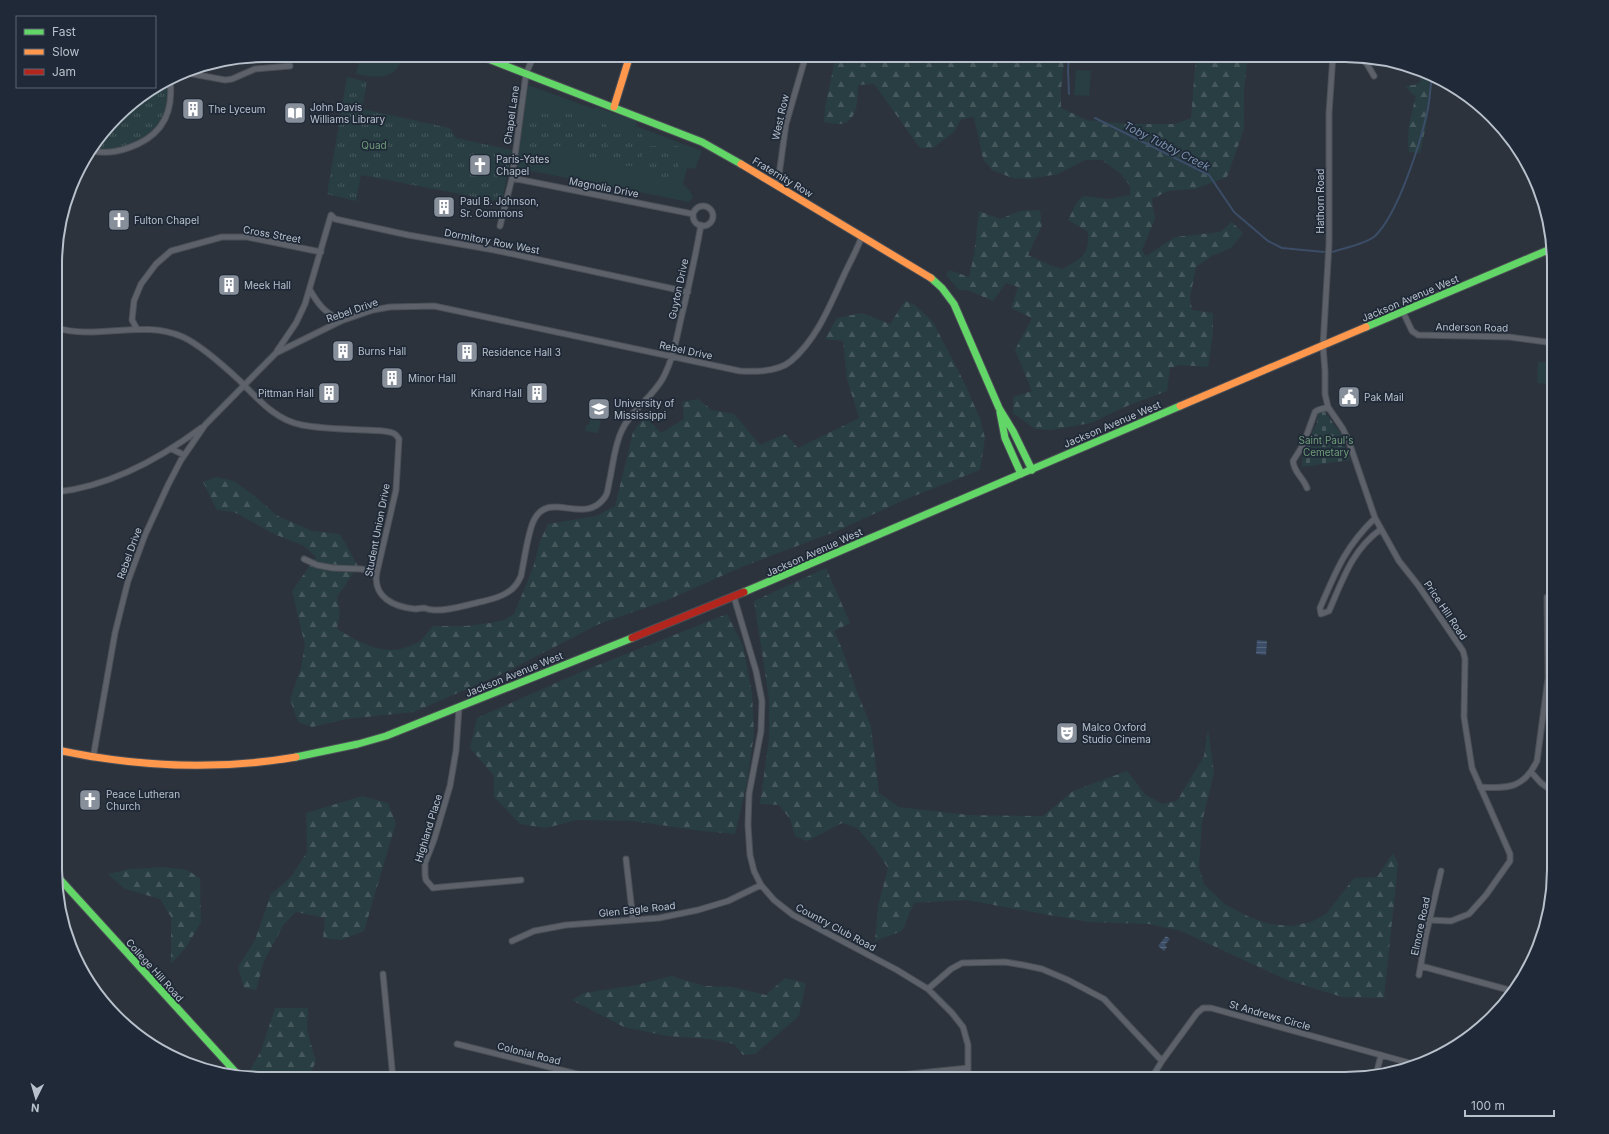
<svg xmlns="http://www.w3.org/2000/svg" width="1609" height="1134" font-family="Inter,sans-serif">
<style>
.grass{fill:#293e42}
.forest{fill:url(#forest-firs)}
.cemetery{fill:url(#cemetery-stones)}
.park{fill:url(#park-tufts)}
.water{fill:url(#water-rules)}
.lines{fill:none;stroke-linecap:round;stroke-linejoin:round}
.stream{stroke:#3b4d67;stroke-width:2}
.street-casing{stroke:#4b4f56;stroke-width:7}
.fast-casing{stroke:#4b4f56;stroke-width:9}
.slow-casing{stroke:#4b4f56;stroke-width:9}
.jam-casing{stroke:#4b4f56;stroke-width:9}
.street{stroke:#5d626a;stroke-width:5}
.fast{stroke:#63d668;stroke-width:7}
.slow{stroke:#ff974d;stroke-width:7}
.jam{stroke:#b3261e;stroke-width:7}
.labels{text-anchor:middle;dominant-baseline:central;stroke-width:3.5;stroke-linejoin:round;paint-order:stroke}
.poi-label{font-size:10px;fill:#b8c0cc;stroke:#1f2937;text-anchor:start}
.street-label{font-size:10px;fill:#b8c0cc;stroke:#1f2937}
.park-label{font-size:10px;fill:#6f9d79;stroke:#1f2937}
.water-label{font-size:11px;font-style:italic;fill:#7f96b3;stroke:#1f2937}
.rim{fill:none;stroke:#b8c0cc;stroke-width:2}
</style>
<defs>
<pattern id="forest-firs" width="22" height="20" patternUnits="userSpaceOnUse"><rect width="22" height="20" fill="#293e42"/><path d="M5 1l3.5 6h-7zM16 11l3.5 6h-7z" fill="#46585c"/></pattern>
<pattern id="cemetery-stones" width="16" height="16" patternUnits="userSpaceOnUse"><rect width="16" height="16" fill="#293e42"/><path d="M2 7V4a2 2 0 0 1 4 0v3zM10 15v-3a2 2 0 0 1 4 0v3z" fill="#46585c"/></pattern>
<pattern id="park-tufts" width="24" height="20" patternUnits="userSpaceOnUse"><rect width="24" height="20" fill="#293e42"/><path d="M3 7l-1-3M5 7V3M7 7l1-3M15 17l-1-3M17 17v-4M19 17l1-3" fill="none" stroke="#46585c"/></pattern>
<pattern id="water-rules" width="6" height="5" patternUnits="userSpaceOnUse"><rect width="6" height="5" fill="#3b4d67"/><path d="M0 2.5h6" fill="none" stroke="#55657c"/></pattern>
</defs>
<rect width="100%" height="100%" fill="#2c333c"/>
<path class="grass" d="M 360,55 L 403,55 C 397,81 377,78 356,74 Z
M 1076,70 L 1091,71 L 1089,96 L 1074,95 Z
M 528,85 L 594,109 L 595,107 L 637,121 L 636,126 L 702,151 L 695,169 L 687,168 L 683,184 L 689,190 L 693,197 L 689,202 L 521,169 L 517,167 Z
M 1538,362 L 1551,362 L 1549,384 L 1537,383 Z"/>
<path class="forest" d="M 836,55 L 1065,55 L 1061,89 L 1061,108 L 1087,120 L 1128,124 L 1175,124 L 1191,118 L 1196,55 L 1248,55 L 1244,90 L 1244,129 L 1227,177 L 1195,189 L 1168,191 L 1152,199 L 1155,219 L 1142,250 L 1146,256 L 1175,237 L 1220,232 L 1232,222 L 1243,233 L 1231,248 L 1212,256 L 1196,267 L 1190,298 L 1192,310 L 1213,313 L 1213,334 L 1208,367 L 1180,365 L 1170,368 L 1167,391 L 1127,406 L 1091,423 L 1051,430 L 1035,429 L 1013,413 L 1013,397 L 1032,391 L 1015,350 L 1032,318 L 1011,308 L 1018,287 L 1006,283 L 993,301 L 967,290 L 959,290 L 946,275 L 949,270 L 969,277 L 974,255 L 979,211 L 1000,219 L 1020,211 L 1040,210 L 1042,225 L 1028,255 L 1050,265 L 1062,269 C 1082,257 1089,257 1088,232 L 1068,220 L 1077,202 L 1083,196 L 1109,199 L 1130,195 L 1130,186 L 1121,174 L 1102,160 L 1085,160 L 1058,174 L 1029,179 L 1012,178 L 992,170 L 983,159 L 974,117 L 961,119 L 954,132 L 933,148 L 920,148 L 874,84 L 858,85 C 858,98 858,123 840,124 C 835,124 829,123 824,122 L 825,108 Z
M 1420,70 L 1430,75 L 1427,121 L 1420,153 L 1409,152 C 1406,132 1411,115 1416,96 L 1412,94 L 1405,86 L 1414,85 L 1420,82 Z
M 905,301 L 915,305 L 933,322 L 963,380 L 980,418 L 985,438 L 980,470 L 904,500 L 837,531 L 744,566 L 665,601 L 599,624 L 506,672 L 414,712 L 347,719 L 312,727 L 298,722 L 290,699 L 301,668 L 305,645 L 292,591 L 316,557 L 304,546 L 274,534 L 234,512 L 217,510 L 203,482 L 216,477 L 234,481 L 252,494 L 278,516 L 312,531 L 340,534 L 358,566 L 337,597 L 340,613 L 337,629 C 360,642 382,657 410,646 C 413,644 418,643 421,640 C 425,636 428,631 433,626 L 465,626 L 490,623 L 504,620 L 514,614 L 533,568 L 540,541 L 548,524 L 596,516 L 615,506 L 633,432 L 645,416 L 661,433 L 684,419 L 682,402 L 698,399 L 712,410 L 734,414 L 760,445 L 785,434 L 798,448 L 859,418 L 847,379 L 843,341 L 825,339 L 837,318 L 862,313 L 890,324 Z
M 826,568 L 850,623 L 834,631 L 842,649 L 857,692 L 871,726 L 879,793 L 899,807 L 969,815 L 1043,816 L 1073,791 L 1127,771 L 1145,794 L 1162,804 L 1177,801 L 1204,756 L 1208,729 L 1214,773 L 1202,822 L 1199,867 L 1204,884 L 1225,904 L 1247,916 L 1269,924 L 1291,926 L 1311,922 L 1326,914 L 1354,878 L 1377,877 L 1393,853 L 1398,864 L 1384,998 L 1342,997 L 1287,980 L 1181,931 L 1149,924 L 1088,922 L 966,900 L 914,903 L 902,931 L 875,941 L 878,906 L 888,868 L 876,850 L 857,828 L 842,823 L 807,841 L 795,836 L 790,819 L 779,805 L 760,804 L 769,738 L 769,698 L 754,601 Z
M 727,614 L 743,646 L 752,693 L 754,734 L 747,782 L 735,834 L 702,831 L 632,821 L 577,820 L 546,828 L 520,824 L 494,797 L 494,776 L 470,748 L 477,718 L 583,671 Z
M 362,796 L 388,803 L 396,823 L 364,931 L 341,940 L 323,938 L 325,918 L 296,912 L 284,924 L 264,961 L 256,990 L 244,988 L 238,967 L 255,940 L 271,894 L 291,877 L 307,852 L 306,813 Z
M 165,867 L 187,870 L 200,878 L 201,922 L 187,946 L 171,964 L 171,917 L 160,899 L 125,889 L 108,874 L 130,869 Z
M 671,976 L 705,986 L 733,987 L 766,995 L 785,978 L 806,983 L 799,1016 L 755,1054 L 743,1055 L 734,1044 L 710,1039 L 667,1036 L 624,1027 L 572,1000 L 584,993 L 637,985 Z
M 275,1008 L 308,1008 L 307,1031 L 316,1061 L 308,1079 L 251,1079 L 247,1075 L 261,1051 Z"/>
<path class="cemetery" d="M 1324,411 L 1341,434 L 1350,460 L 1302,467 L 1303,451 L 1317,423 L 1319,412 Z"/>
<path class="park" d="M 347,77 L 367,82 L 362,109 L 450,128 L 456,138 L 512,150 L 502,202 L 361,175 L 356,201 L 327,194 Z
M 170,80 L 169,108 L 159,128 L 127,149 L 93,151 L 126,107 Z
M 529,114 L 572,114 L 573,146 L 530,147 Z
M 577,124 L 607,124 L 608,157 L 578,157 Z
M 612,134 L 642,134 L 642,166 L 612,166 Z
M 648,146 L 679,146 L 679,179 L 649,179 Z
M 593,408 L 603,410 L 598,433 L 585,431 L 586,426 L 589,424 Z"/>
<path class="water" d="M 1257,640 L 1267,641 L 1266,655 L 1256,654 Z
M 1166,936 L 1170,939 L 1165,945 L 1167,947 L 1164,951 L 1158,946 Z"/>
<g class="lines">
<path class="stream" d="M 1069,55 L 1068,70 L 1069,94
M 1095,118 L 1209,175 L 1234,212 L 1268,241 L 1282,248 L 1324,252
M 1332,252 C 1344,248 1366,244 1375,236 C 1398,214 1420,144 1427,113 C 1430,101 1430,88 1432,76"/>
<g class="street-casing">
<path id="street" d="M 1333,55 L 1329,113 L 1329,244 L 1323,346 L 1325,371 L 1325,394 L 1328,407 L 1343,429 L 1349,442 L 1375,518 L 1399,561 L 1418,585 L 1463,651 L 1465,659 L 1464,717 L 1472,768 L 1510,854 L 1510,861 L 1486,895 L 1469,914 L 1451,921 L 1429,920
M 1356,55 L 1367,64 L 1374,76
M 182,72 L 225,80 L 232,79 L 255,69 L 290,66
M 93,151 C 114,156 146,145 160,127 C 170,114 172,96 170,80
M 512,178 L 693,214
M 776,184 L 779,175 L 786,124 L 806,55
M693 216a10 10 0 1 1 20 0a10 10 0 1 1-20 0Z
M 500,226 L 512,178 L 526,74 L 534,55
M 310,290 C 319,306 325,312 341,321
M 1403,312 L 1412,331 L 1418,335 L 1509,337 L 1554,343
M 57,328 C 97,340 143,319 183,337 C 200,345 225,367 239,380 C 257,398 275,420 302,425 C 323,429 344,429 366,430 C 374,431 385,430 393,433 C 396,434 397,436 399,439 L 396,490 L 377,572 C 372,597 394,607 415,609 C 418,609 421,608 424,608 C 427,609 430,610 434,610 C 448,611 462,606 476,603 C 487,600 498,599 508,592 C 515,588 518,583 521,576 C 524,562 528,531 534,520 C 550,489 584,527 605,497 C 608,493 608,488 609,483 C 613,466 614,446 622,430 C 631,410 652,398 663,378 C 672,361 676,342 680,323 C 688,291 695,258 701,225
M 137,329 L 132,320 L 134,301 L 141,284 L 156,264 L 171,251 L 222,237 L 247,237 L 321,252
M 277,351 L 296,323 L 305,304 L 331,215 L 335,219 L 408,235 L 494,250 L 688,292
M 172,449 L 184,455
M 1307,488 C 1303,477 1294,473 1293,461 L 1303,445 L 1315,412 L 1318,410 L 1328,407
M 57,492 C 110,486 158,460 201,428
M 1375,518 C 1345,547 1336,571 1320,608 L 1321,614 L 1329,611 C 1343,579 1352,550 1381,529
M 304,559 L 317,565 L 333,568 L 361,569 L 377,572
M 734,597 L 756,671 L 762,701 L 761,731 L 749,794 L 748,825 L 750,855 L 754,871 L 761,885 L 774,900 L 793,915 L 897,970 L 928,989 L 952,1013 L 963,1027 L 968,1045 L 968,1079
M 459,708 L 456,751 L 450,786 L 434,840 L 425,863 L 425,875 L 426,880 L 433,888 L 442,887 L 521,880
M 93,758 L 115,633 L 128,581 L 145,535 L 168,485 L 181,460 L 205,425 L 276,353 L 341,321 L 373,310 L 390,307 L 434,306 L 740,371 C 756,372 778,372 791,361 C 817,339 830,305 844,275 C 850,262 857,250 862,236
M 1531,772 L 1541,783 L 1554,792
M 1480,787 C 1508,789 1524,788 1537,761 L 1548,678 L 1547,597
M 626,859 L 633,920
M 512,941 L 534,931 L 566,925 L 659,918 L 698,910 L 728,901 L 761,885
M 1421,966 L 1509,990
M 383,974 L 393,1079
M 1419,975 L 1426,935 L 1441,871
M 928,989 L 951,969 L 962,963 L 1005,962 L 1023,965 L 1042,969 L 1068,980 L 1104,999 L 1162,1061
M 457,1044 L 597,1079
M 1376,1075 L 1381,1055
M 861,1079 L 968,1068
M 1151,1079 L 1162,1061 L 1197,1013 L 1203,1008 L 1211,1008 L 1417,1065"/>
</g>
<g class="fast-casing">
<path id="fast" d="M 478,55 L 702,142 L 741,164
M 931,278 L 942,288 L 954,304 L 999,408 L 1013,431 L 1032,470
M 1366,327 L 1553,248
M 1000,412 L 1005,438 L 1021,474
M 744,592 L 1180,406
M 296,757 L 358,744 L 386,736 L 632,638
M 57,876 L 240,1077"/>
</g>
<g class="slow-casing">
<path id="slow" d="M 614,107 L 630,55
M 741,164 L 931,278
M 1180,406 L 1366,327
M 57,750 C 137,767 215,771 296,757"/>
</g>
<g class="jam-casing">
<path id="jam" d="M 632,638 L 744,592"/>
</g>
<use href="#street" class="street"/>
<use href="#fast" class="fast"/>
<use href="#slow" class="slow"/>
<use href="#jam" class="jam"/>
</g>
<defs>
<g id="building-square" transform="scale(1.15)"><rect x="-9" y="-9" width="18" height="18" rx="4" fill="#878f9a" stroke="#1f2937"/><path d="M-4-6H4V6H1V3H-1V6H-4ZM-2.5-4.3h1.7v1.8h-1.7ZM.8-4.3h1.7v1.8H.8ZM-2.5-1h1.7V.8h-1.7ZM.8-1h1.7V.8H.8Z" fill="#fff"/></g>
<g id="library-square" transform="scale(1.15)"><rect x="-9" y="-9" width="18" height="18" rx="4" fill="#878f9a" stroke="#1f2937"/><path d="M-6-4Q-3-5.5-.7-3.5V5Q-3 3-6 4ZM6-4Q3-5.5 .7-3.5V5Q3 3 6 4Z" fill="#fff"/></g>
<g id="church-square" transform="scale(1.15)"><rect x="-9" y="-9" width="18" height="18" rx="4" fill="#878f9a" stroke="#1f2937"/><path d="M-1.2-6h2.4v3.5h3.3v2.4h-3.3V6h-2.4V-.1h-3.3v-2.4h3.3Z" fill="#fff"/></g>
<g id="civic-square" transform="scale(1.15)"><rect x="-9" y="-9" width="18" height="18" rx="4" fill="#878f9a" stroke="#1f2937"/><path d="M-.6-6.5H3V-4.5H.6V-3L4-1V1h2V6H-6V1h2V-1L-.6-3ZM-1.2 2.5V6h2.4V2.5Z" fill="#fff"/></g>
<g id="university-square" transform="scale(1.15)"><rect x="-9" y="-9" width="18" height="18" rx="4" fill="#878f9a" stroke="#1f2937"/><path d="M0-5L7-2L0 1L-7-2ZM-4 1L0 2.5L4 1V4Q0 6-4 4Z" fill="#fff"/></g>
<g id="theatre-square" transform="scale(1.15)"><rect x="-9" y="-9" width="18" height="18" rx="4" fill="#878f9a" stroke="#1f2937"/><path d="M-5-5.5Q0-4 5-5.5V0Q5 5 0 6Q-5 5-5 0ZM-3.3-2.5H-1v1.5H-3.3ZM1-2.5H3.3v1.5H1ZM-2.8 1Q0 5.5 2.8 1Z" fill="#fff"/></g>
</defs>
<g fill-rule="evenodd">
<use href="#building-square" x="193" y="109"/>
<use href="#library-square" x="295" y="113"/>
<use href="#church-square" x="480" y="165"/>
<use href="#building-square" x="444" y="207"/>
<use href="#church-square" x="119" y="220"/>
<use href="#building-square" x="229" y="285"/>
<use href="#building-square" x="343" y="351"/>
<use href="#building-square" x="467" y="352"/>
<use href="#building-square" x="392" y="378"/>
<use href="#building-square" x="329" y="393"/>
<use href="#building-square" x="537" y="393"/>
<use href="#civic-square" x="1349" y="397"/>
<use href="#university-square" x="599" y="409"/>
<use href="#theatre-square" x="1067" y="733"/>
<use href="#church-square" x="90" y="800"/>
</g>
<g class="labels">
<g class="poi-label">
<text x="310" y="107">John Davis<tspan x="310" dy="12">Williams Library</tspan></text>
<text x="208" y="109">The Lyceum</text>
<text x="496" y="159">Paris-Yates<tspan x="496" dy="12">Chapel</tspan></text>
<text x="460" y="201">Paul B. Johnson,<tspan x="460" dy="12">Sr. Commons</tspan></text>
<text x="134" y="220">Fulton Chapel</text>
<text x="244" y="285">Meek Hall</text>
<text x="358" y="351">Burns Hall</text>
<text x="482" y="352">Residence Hall 3</text>
<text x="408" y="378">Minor Hall</text>
<text x="314" y="393" text-anchor="end">Pittman Hall</text>
<text x="522" y="393" text-anchor="end">Kinard Hall</text>
<text x="1364" y="397">Pak Mail</text>
<text x="614" y="403">University of<tspan x="614" dy="12">Mississippi</tspan></text>
<text x="1082" y="727">Malco Oxford<tspan x="1082" dy="12">Studio Cinema</tspan></text>
<text x="106" y="794">Peace Lutheran<tspan x="106" dy="12">Church</tspan></text>
</g>
<g class="street-label">
<text transform="translate(511 115) rotate(-82)">Chapel Lane</text>
<text transform="translate(780 117) rotate(-77)">West Row</text>
<text transform="translate(783 177) rotate(31)">Fraternity Row</text>
<text transform="translate(604 187) rotate(11)">Magnolia Drive</text>
<text transform="translate(1320 201) rotate(-90)">Hathorn Road</text>
<text transform="translate(272 234) rotate(10)">Cross Street</text>
<text transform="translate(492 241) rotate(11)">Dormitory Row West</text>
<text transform="translate(678 289) rotate(-78)">Guyton Drive</text>
<text transform="translate(1410 298) rotate(-23)">Jackson Avenue West</text>
<text transform="translate(352 310) rotate(-19)">Rebel Drive</text>
<text transform="translate(1472 327) rotate(1)">Anderson Road</text>
<text transform="translate(686 350) rotate(12)">Rebel Drive</text>
<text transform="translate(1112 424) rotate(-23)">Jackson Avenue West</text>
<text transform="translate(377 530) rotate(-79)">Student Union Drive</text>
<text transform="translate(814 552) rotate(-24)">Jackson Avenue West</text>
<text transform="translate(129 553) rotate(-70)">Rebel Drive</text>
<text transform="translate(1446 610) rotate(56)">Price Hill Road</text>
<text transform="translate(514 674) rotate(-22)">Jackson Avenue West</text>
<text transform="translate(428 828) rotate(-73)">Highland Place</text>
<text transform="translate(637 909) rotate(-6)">Glen Eagle Road</text>
<text transform="translate(1420 926) rotate(-78)">Elmore Road</text>
<text transform="translate(836 927) rotate(28)">Country Club Road</text>
<text transform="translate(155 970) rotate(48)">College Hill Road</text>
<text transform="translate(1270 1015) rotate(16)">St Andrews Circle</text>
<text transform="translate(529 1053) rotate(14)">Colonial Road</text>
</g>
<g class="park-label">
<text x="374" y="145">Quad</text>
<text x="1326" y="440">Saint Paul's<tspan x="1326" dy="12">Cemetary</tspan></text>
</g>
<g class="water-label">
<text transform="translate(1167 146) rotate(27)">Toby Tubby Creek</text>
</g>
</g>
<path d="M0 0H1609V1134H0ZM264 62H1345A202 202 0 0 1 1547 264V870A202 202 0 0 1 1345 1072H264A202 202 0 0 1 62 870V264A202 202 0 0 1 264 62Z" fill="#1f2937" fill-rule="evenodd"/>
<path class="rim" d="M264 62H1345A202 202 0 0 1 1547 264V870A202 202 0 0 1 1345 1072H264A202 202 0 0 1 62 870V264A202 202 0 0 1 264 62Z"/>
<rect x="16" y="16" width="140" height="72" fill="#1f2937" stroke="#5c6573"/>
<rect x="24" y="29" width="20" height="6" fill="#63d668" stroke="#5c6573"/>
<text x="52" y="36" font-size="12" fill="#b8c0cc">Fast</text>
<rect x="24" y="49" width="20" height="6" fill="#ff974d" stroke="#5c6573"/>
<text x="52" y="56" font-size="12" fill="#b8c0cc">Slow</text>
<rect x="24" y="69" width="20" height="6" fill="#b3261e" stroke="#5c6573"/>
<text x="52" y="76" font-size="12" fill="#b8c0cc">Jam</text>
<g transform="translate(36 1098) rotate(185)" stroke="#1f2937" stroke-width="3" paint-order="stroke">
<path d="M0-3L7 15L0 10L-7 15Z" fill="#b8c0cc"/>
<text y="-6" font-size="11" font-weight="bold" text-anchor="middle" fill="#b8c0cc">N</text>
</g>
<path d="M1465 1110v6h89v-6" fill="none" stroke="#b8c0cc" stroke-width="2"/>
<text x="1471" y="1110" font-size="12" fill="#b8c0cc" stroke="#1f2937" stroke-width="3" paint-order="stroke">100 m</text>
</svg>
